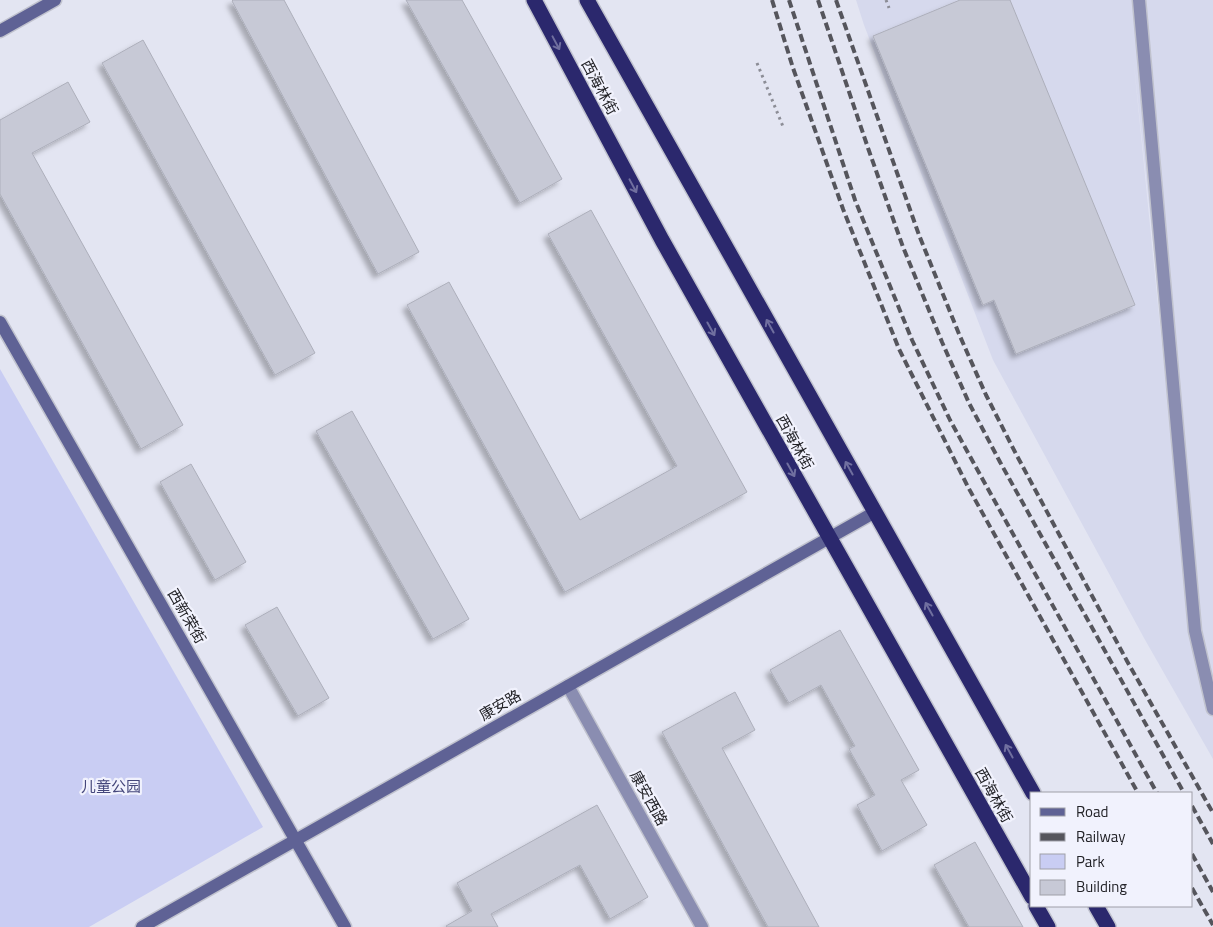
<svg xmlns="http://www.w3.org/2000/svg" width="1213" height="927" font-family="'Titillium Web','Noto Sans SC',sans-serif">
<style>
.built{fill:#d6d9ed;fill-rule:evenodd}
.green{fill:#c9cdf3}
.building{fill:#c7c9d6;stroke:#adafbb;filter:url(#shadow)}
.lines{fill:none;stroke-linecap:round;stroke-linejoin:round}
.lane-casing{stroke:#c0c2ce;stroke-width:15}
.secondary-casing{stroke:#c0c2ce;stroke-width:15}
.highway-casing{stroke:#c0c2ce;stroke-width:18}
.path{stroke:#8c8d96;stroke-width:3;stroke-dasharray:2.5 4;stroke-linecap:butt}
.lane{stroke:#8a8db1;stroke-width:12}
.secondary{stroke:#5f6295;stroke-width:12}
.highway{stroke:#2b286d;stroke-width:15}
.rail{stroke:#55555c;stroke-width:4;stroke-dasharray:8 4;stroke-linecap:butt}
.oneway{stroke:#706f9f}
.labels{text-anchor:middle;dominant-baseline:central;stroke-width:4.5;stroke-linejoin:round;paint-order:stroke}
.street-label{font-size:15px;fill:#232328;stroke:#f1f2fd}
.park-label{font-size:15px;fill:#44467b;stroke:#f1f2fd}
</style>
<defs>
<filter id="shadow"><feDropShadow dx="-4.5" dy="4.5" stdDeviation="2.5" flood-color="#0004"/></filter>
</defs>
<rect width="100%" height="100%" fill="#e3e5f2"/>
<path class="built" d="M 856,0 L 1213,0 L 1213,759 L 1144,638 L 993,360 L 864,25 ZM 1133,55 L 1157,282 L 1168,406 L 1168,405 Z"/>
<path class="green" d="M 0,369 L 263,827 L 89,927 L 0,927 Z"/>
<path class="building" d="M 233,0 L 284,0 L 419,252 L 378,274 L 232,1 Z
M 406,0 L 462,0 L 562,179 L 520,203 Z
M 960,0 L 1010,0 L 1135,305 L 1016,354 L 994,300 L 983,305 L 873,36 Z
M 143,40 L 315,353 L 275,375 L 102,63 Z
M 68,82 L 90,122 L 32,153 L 183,425 L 141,449 L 0,194 L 0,120 Z
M 591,210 L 747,492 L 565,592 L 407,305 L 449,282 L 580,520 L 677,466 L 548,234 Z
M 352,411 L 469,619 L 433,639 L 316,431 Z
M 191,464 L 246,562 L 215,580 L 160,482 Z
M 277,607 L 329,698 L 298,716 L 245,625 Z
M 840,630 L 919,770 L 901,780 L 927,825 L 882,851 L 857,805 L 875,795 L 849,749 L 855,746 L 821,685 L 789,703 L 770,670 Z
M 735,692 L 755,730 L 722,748 L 819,927 L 768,927 L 662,732 Z
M 597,805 L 648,897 L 610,919 L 580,865 L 491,914 L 498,927 L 447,927 L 446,926 L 472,911 L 457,883 Z
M 975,842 L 1023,927 L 969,927 L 934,865 Z"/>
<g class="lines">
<g class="lane-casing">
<path id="lane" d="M 1139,0 L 1195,631 L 1213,709
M 568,686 L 702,927"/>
</g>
<g class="secondary-casing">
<path id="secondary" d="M 0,31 L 55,0
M 0,322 L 345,927
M 142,927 L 875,512"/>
</g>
<g class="highway-casing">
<path id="highway" d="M 534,0 L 662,240 L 1032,897
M 587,0 L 1033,793
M 1036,906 L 1048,927
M 1096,906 L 1108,927"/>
</g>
<path class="path" d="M 886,0 L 889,8
M 757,63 L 784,129"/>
<use href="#lane" class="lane"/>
<use href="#secondary" class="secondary"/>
<use href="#highway" class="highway"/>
<path class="rail" d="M 772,0 L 793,68 L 843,209 L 899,349 L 968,487 L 1138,793
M 789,0 L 855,200 L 912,340 L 950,420 L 983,480 L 1157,793
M 818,0 L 868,148 L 903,247 L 942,342 L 969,403 L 1000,462 L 1184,793
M 836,0 L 919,235 L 959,334 L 986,395 L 1016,454 L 1127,661 L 1213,813
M 1192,806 L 1213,844
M 1192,854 L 1213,892
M 1192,888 L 1213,925"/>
</g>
<defs><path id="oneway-shaft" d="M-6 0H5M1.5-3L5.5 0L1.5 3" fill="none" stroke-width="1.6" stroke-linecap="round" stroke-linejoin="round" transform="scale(1.25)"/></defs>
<g class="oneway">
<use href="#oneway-shaft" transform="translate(556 43) rotate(62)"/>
<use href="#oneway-shaft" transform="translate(633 186) rotate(62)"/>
<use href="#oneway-shaft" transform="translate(770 326) rotate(-119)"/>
<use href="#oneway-shaft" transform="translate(711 329) rotate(61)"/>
<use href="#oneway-shaft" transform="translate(849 468) rotate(-119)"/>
<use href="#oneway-shaft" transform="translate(791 470) rotate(61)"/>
<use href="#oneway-shaft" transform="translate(929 609) rotate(-119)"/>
<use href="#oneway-shaft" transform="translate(1009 751) rotate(-119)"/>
</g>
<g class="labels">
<g class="street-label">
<text transform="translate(600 87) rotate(62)">西海林街</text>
<text transform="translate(795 442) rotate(61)">西海林街</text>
<text transform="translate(187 616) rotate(60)">西新荣街</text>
<text transform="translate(500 705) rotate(-30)">康安路</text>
<text transform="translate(994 795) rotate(61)">西海林街</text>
<text transform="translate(649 798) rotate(61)">康安西路</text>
</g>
<g class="park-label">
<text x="111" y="786">儿童公园</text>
</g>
</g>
<rect x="1030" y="792" width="162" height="115" fill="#f1f2fd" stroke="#9f9fa8"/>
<rect x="1040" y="808" width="25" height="8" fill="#5f6295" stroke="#9f9fa8"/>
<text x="1076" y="817" font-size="15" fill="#232328">Road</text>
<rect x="1040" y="833" width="25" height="8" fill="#55555c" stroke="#9f9fa8"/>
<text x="1076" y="842" font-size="15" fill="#232328">Railway</text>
<rect x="1040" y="854" width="25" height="15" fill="#c9cdf3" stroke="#9f9fa8"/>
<text x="1076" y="867" font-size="15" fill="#232328">Park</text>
<rect x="1040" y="880" width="25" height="15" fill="#c7c9d6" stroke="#9f9fa8"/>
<text x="1076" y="892" font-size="15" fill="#232328">Building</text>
</svg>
